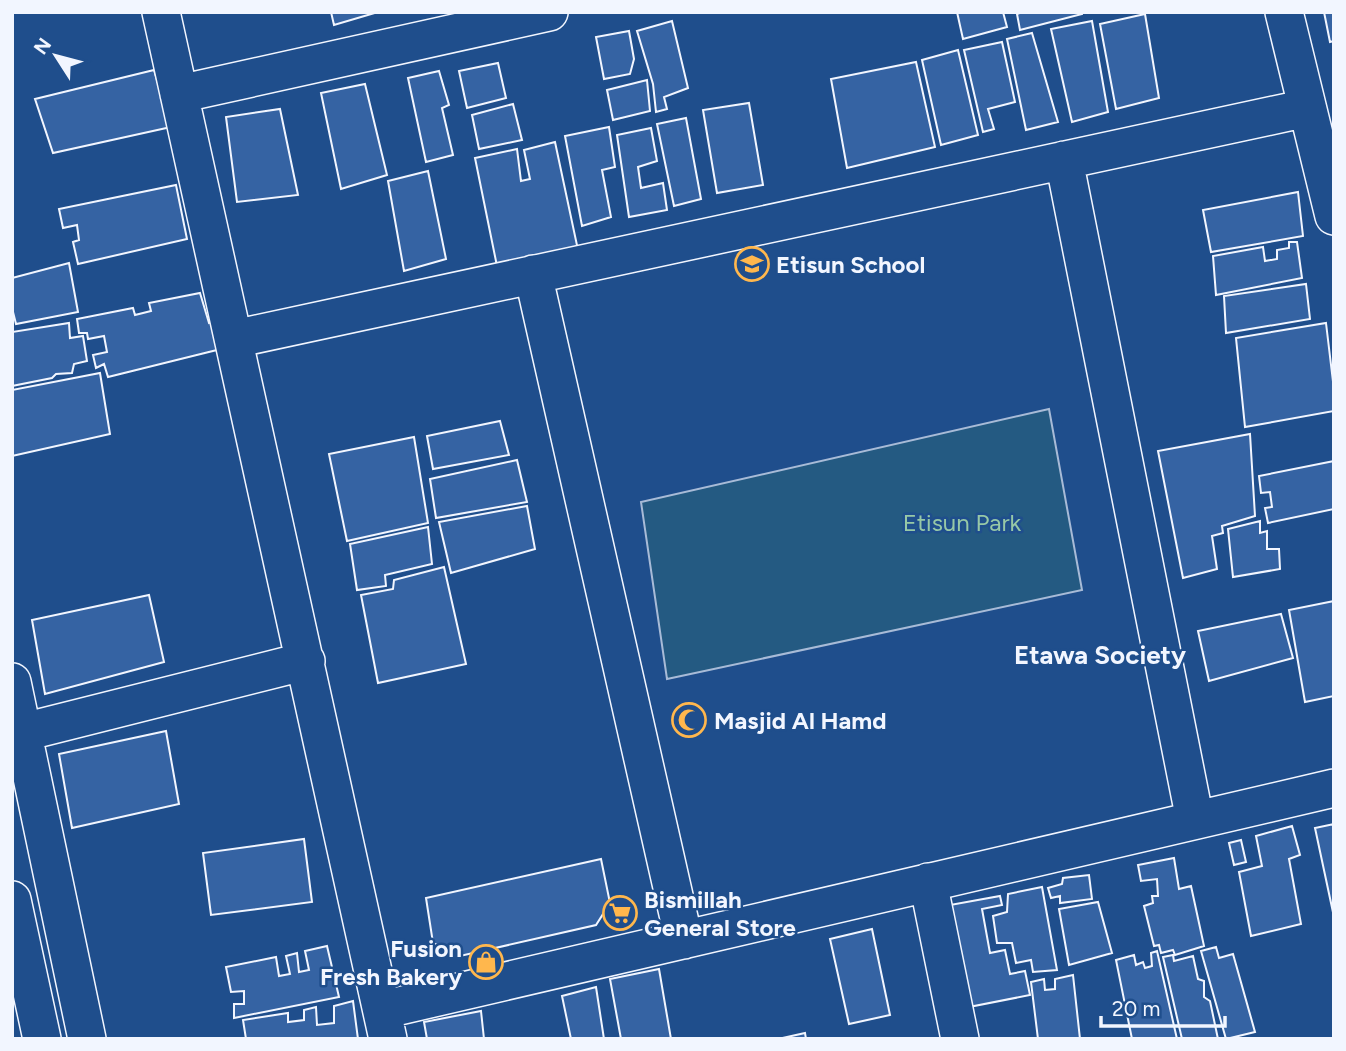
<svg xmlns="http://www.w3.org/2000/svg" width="1346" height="1051" font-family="Figtree,sans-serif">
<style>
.green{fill:#245a82;stroke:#a8bbd7;stroke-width:2}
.building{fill:#3563a3;stroke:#f2f6ff;stroke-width:2}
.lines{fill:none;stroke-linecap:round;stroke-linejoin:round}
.street-casing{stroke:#f2f6ff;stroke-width:40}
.street{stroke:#1f4e8c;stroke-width:37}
.labels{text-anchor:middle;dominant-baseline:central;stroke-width:5;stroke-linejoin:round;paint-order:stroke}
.poi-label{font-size:24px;font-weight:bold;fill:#f2f6ff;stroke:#1f4e8c;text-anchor:start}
.park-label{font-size:24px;fill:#97c8a6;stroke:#1f4e8c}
.neighbourhood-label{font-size:26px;font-weight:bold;fill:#f2f6ff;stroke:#1f4e8c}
</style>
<rect width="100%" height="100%" fill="#1f4e8c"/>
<path class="green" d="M 1049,409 L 1082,590 L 667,679 L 641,502 Z"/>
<path class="building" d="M 331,12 L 378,12 L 334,25 Z
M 957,12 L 1003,12 L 1007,27 L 963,39 Z
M 1022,12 L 1082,12 L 1082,14 L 1020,30 L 1017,14 Z
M 1324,12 L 1334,12 L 1334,41 L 1330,42 Z
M 1145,14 L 1159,98 L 1116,109 L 1100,24 Z
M 672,21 L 688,88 L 664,97 L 667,109 L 656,112 L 653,84 L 637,31 Z
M 1092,21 L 1108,112 L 1072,122 L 1051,29 Z
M 629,31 L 634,59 L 630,74 L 604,79 L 596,37 Z
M 1032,33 L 1058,122 L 1026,130 L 1007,39 Z
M 1002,42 L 1015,102 L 988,109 L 994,129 L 983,132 L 964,50 Z
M 958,50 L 978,135 L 941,145 L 922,60 Z
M 916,62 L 935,147 L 847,168 L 831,79 Z
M 498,63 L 506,98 L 467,108 L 459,71 Z
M 154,70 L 171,127 L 53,153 L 35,99 Z
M 439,71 L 449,105 L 442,108 L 453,155 L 426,162 L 408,78 Z
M 647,80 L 650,111 L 613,120 L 607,90 Z
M 365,84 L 387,175 L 341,189 L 321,93 Z
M 749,103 L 763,185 L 717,193 L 703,110 Z
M 513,104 L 522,140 L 479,149 L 472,115 Z
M 280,109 L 298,195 L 237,202 L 226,117 Z
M 686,118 L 701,199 L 674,206 L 657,124 Z
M 609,127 L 615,167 L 602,170 L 611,217 L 582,226 L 565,136 Z
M 651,128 L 657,161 L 638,167 L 641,188 L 663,183 L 667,210 L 629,217 L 617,135 Z
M 555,142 L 578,250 L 498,271 L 475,158 L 517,149 L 521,181 L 530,179 L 524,150 Z
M 428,171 L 446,259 L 404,271 L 388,181 Z
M 176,185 L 187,239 L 78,264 L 73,242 L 79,240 L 77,225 L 63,228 L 59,209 Z
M 1298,192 L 1303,236 L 1211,252 L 1203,210 Z
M 1289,242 L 1297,242 L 1302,278 L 1216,295 L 1213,256 L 1263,247 L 1265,261 L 1277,259 L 1277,250 L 1289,248 Z
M 69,263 L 78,312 L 16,324 L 12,308 L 12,278 Z
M 1306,284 L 1310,319 L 1226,333 L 1224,296 Z
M 200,293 L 209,323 L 221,319 L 229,347 L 108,377 L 104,364 L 96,368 L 93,355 L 107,352 L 104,336 L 88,339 L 87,333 L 79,333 L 77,319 L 133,308 L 135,315 L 151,311 L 149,303 Z
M 69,323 L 70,338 L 83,336 L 87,361 L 74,364 L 72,373 L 56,374 L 52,378 L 12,386 L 12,332 Z
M 1326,323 L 1334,390 L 1334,411 L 1245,427 L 1236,338 Z
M 100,373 L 110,434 L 12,456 L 12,390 Z
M 500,421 L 509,455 L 433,469 L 427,436 Z
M 1250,434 L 1255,516 L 1222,526 L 1223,533 L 1212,536 L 1217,569 L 1183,578 L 1158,451 Z
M 414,437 L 428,523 L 347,541 L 329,454 Z
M 517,460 L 527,502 L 436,518 L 430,479 Z
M 1334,461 L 1334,509 L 1268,523 L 1265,508 L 1272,507 L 1270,492 L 1261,493 L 1259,476 Z
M 527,506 L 535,549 L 451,573 L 439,522 Z
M 1260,521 L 1260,533 L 1267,531 L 1267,549 L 1279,549 L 1280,569 L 1233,577 L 1228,529 Z
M 428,527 L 432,564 L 385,575 L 386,586 L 357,590 L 350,544 Z
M 444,567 L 466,664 L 378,683 L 361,595 L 393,589 L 394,580 Z
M 149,595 L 164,662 L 45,694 L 32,620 Z
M 1334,601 L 1334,696 L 1305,702 L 1289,610 Z
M 1281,614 L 1293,658 L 1209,681 L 1198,631 Z
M 166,731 L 179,804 L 72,828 L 59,754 Z
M 1334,824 L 1334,917 L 1315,828 Z
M 1292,826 L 1300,855 L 1289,859 L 1301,924 L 1251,936 L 1239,872 L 1262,866 L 1256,836 Z
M 304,839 L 312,902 L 211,915 L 203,853 Z
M 1241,840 L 1246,862 L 1234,865 L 1229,843 Z
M 1174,858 L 1179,889 L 1191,886 L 1204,946 L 1175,955 L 1173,950 L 1161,953 L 1159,945 L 1154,946 L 1144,906 L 1153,903 L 1152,896 L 1158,896 L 1157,879 L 1141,881 L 1138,865 Z
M 601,859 L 610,903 L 596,925 L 460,956 L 433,943 L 426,898 Z
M 1089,875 L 1092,899 L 1060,903 L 1060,896 L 1051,898 L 1048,888 L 1062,884 L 1063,878 Z
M 1042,887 L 1057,970 L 1033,972 L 1031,960 L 1016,963 L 1012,943 L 997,943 L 993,916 L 1007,912 L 1008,894 Z
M 1000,896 L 1002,905 L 982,909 L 990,953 L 1005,950 L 1010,974 L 1025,971 L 1030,995 L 969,1007 L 950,905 Z
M 1098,902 L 1112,953 L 1069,965 L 1059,909 Z
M 872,929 L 890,1015 L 849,1024 L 830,939 Z
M 327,946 L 339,997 L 234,1018 L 234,1004 L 244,1004 L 244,991 L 231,992 L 226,967 L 276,957 L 279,976 L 290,974 L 286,956 L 297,953 L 299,972 L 309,970 L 305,951 Z
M 1216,947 L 1219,958 L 1233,954 L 1255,1032 L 1226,1039 L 1201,951 Z
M 1157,951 L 1177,1039 L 1132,1039 L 1116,960 L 1134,955 L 1136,965 L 1143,962 L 1145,968 L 1152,966 L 1151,953 Z
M 1173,955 L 1174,961 L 1193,956 L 1198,979 L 1204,981 L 1204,997 L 1210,1001 L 1218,1039 L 1182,1039 L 1163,957 Z
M 659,969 L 671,1039 L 621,1039 L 610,979 Z
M 1073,975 L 1080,1039 L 1038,1039 L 1031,982 L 1044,979 L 1045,990 L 1055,989 L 1055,979 Z
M 596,987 L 604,1039 L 571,1039 L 562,996 Z
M 353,1001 L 358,1039 L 246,1039 L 243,1020 L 288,1013 L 288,1022 L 304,1020 L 304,1010 L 316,1007 L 317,1025 L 334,1023 L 334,1006 Z
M 481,1011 L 484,1039 L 427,1039 L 424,1022 Z
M 805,1033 L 806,1039 L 778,1039 Z"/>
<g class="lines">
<g class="street-casing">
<path id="street" d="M 161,12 L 388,1039
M 1284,12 L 1334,216
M 179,94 L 549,12
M 1064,160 L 1195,820
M 533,274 L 684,940
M 234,339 L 1307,108
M 12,682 L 87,1039
M 24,732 L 306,661
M 928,882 L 960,1039
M 12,900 L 42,1039
M 382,1010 L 1334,788"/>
</g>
<use href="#street" class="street"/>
</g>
<defs>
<g id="school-ring" transform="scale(1.75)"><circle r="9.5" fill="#1f4e8c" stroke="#ffb74d" stroke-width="1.5"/><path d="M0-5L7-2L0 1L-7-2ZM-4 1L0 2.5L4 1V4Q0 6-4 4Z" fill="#ffb74d"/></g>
<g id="mosque-ring" transform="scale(1.75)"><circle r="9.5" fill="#1f4e8c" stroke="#ffb74d" stroke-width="1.5"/><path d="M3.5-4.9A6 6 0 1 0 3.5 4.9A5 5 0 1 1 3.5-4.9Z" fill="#ffb74d"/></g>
<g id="supermarket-ring" transform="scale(1.75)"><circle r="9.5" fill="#1f4e8c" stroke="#ffb74d" stroke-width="1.5"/><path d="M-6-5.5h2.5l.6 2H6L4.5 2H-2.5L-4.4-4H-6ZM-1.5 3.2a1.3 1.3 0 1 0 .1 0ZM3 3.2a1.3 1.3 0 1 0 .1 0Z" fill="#ffb74d"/></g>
<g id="shop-ring" transform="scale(1.75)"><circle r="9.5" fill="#1f4e8c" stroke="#ffb74d" stroke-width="1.5"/><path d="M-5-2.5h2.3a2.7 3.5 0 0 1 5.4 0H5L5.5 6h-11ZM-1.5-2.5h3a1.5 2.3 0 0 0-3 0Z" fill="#ffb74d"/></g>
</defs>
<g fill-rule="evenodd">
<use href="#school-ring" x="752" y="264"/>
<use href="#mosque-ring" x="689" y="720"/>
<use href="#supermarket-ring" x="620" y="913"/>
<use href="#shop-ring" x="486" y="962"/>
</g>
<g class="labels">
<g class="poi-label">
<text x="776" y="264">Etisun School</text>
<text x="714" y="720">Masjid Al Hamd</text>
<text x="644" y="899">Bismillah<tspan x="644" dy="28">General Store</tspan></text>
<text x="462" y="948" text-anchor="end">Fusion<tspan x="462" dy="28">Fresh Bakery</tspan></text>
</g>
<g class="park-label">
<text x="962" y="522">Etisun Park</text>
</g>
<g class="neighbourhood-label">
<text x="1100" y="655">Etawa Society</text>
</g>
</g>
<rect width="1346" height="1051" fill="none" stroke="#f2f6ff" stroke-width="28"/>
<g transform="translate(56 56) rotate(306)" stroke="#1f4e8c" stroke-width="5" paint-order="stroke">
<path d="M0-5L12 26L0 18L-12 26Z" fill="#f2f6ff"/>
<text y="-10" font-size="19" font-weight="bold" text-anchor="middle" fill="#f2f6ff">N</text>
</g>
<path d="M1101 1016v10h124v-10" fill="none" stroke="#f2f6ff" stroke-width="3.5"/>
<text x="1112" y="1016" font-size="21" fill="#f2f6ff" stroke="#1f4e8c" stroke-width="5" paint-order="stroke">20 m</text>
</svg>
